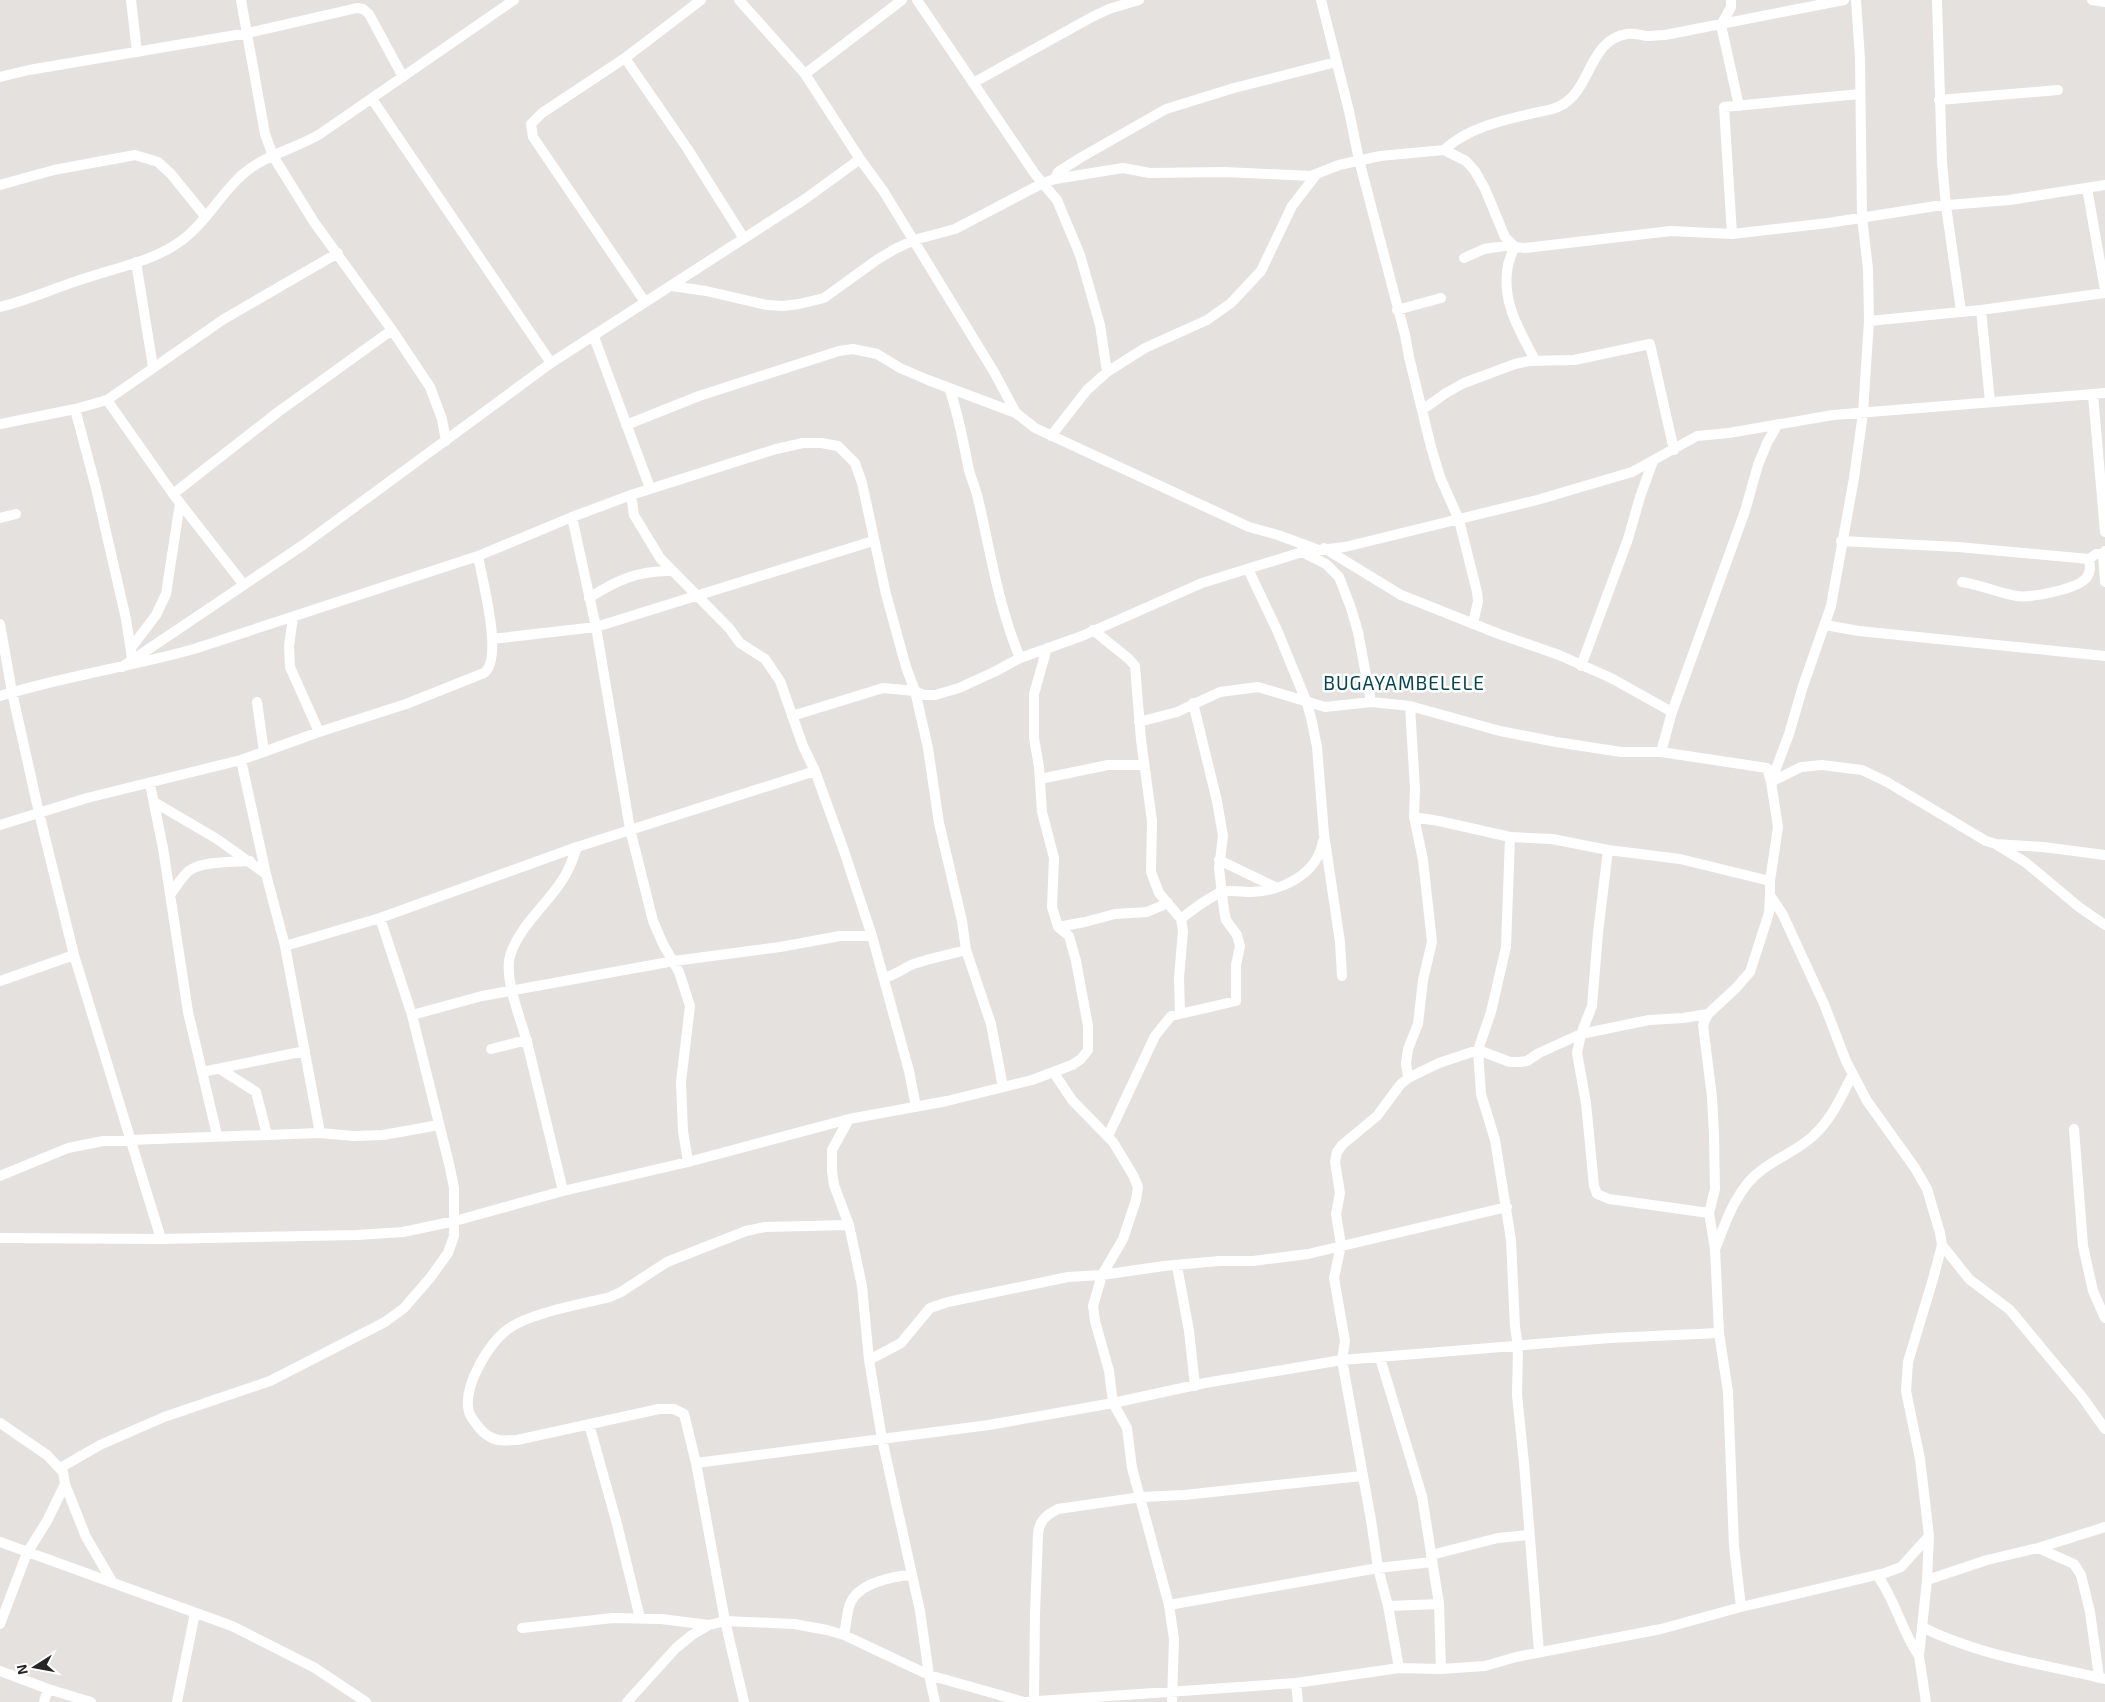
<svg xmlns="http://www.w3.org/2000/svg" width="2105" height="1702" font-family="'Exo 2',sans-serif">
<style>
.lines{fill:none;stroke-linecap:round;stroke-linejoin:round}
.minor{stroke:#fff;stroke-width:10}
.labels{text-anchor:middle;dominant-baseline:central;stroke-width:5;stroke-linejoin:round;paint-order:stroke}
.quarter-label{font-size:19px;letter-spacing:1px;fill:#06444f;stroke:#fff}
</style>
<rect width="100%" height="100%" fill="#e5e1df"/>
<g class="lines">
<path class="minor" d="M 131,0 L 137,52
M 241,0 L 265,134 L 273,156 L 314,222 L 392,330 L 430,387 L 442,419 L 446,441
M 739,0 L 805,74 L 860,159 L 884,192 L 994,372 L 1016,413 L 1035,428 L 1249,527 L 1278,535 L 1316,549
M 917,0 L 1035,174 L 1057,200 L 1080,255 L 1100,325 L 1107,372 L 1087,390 L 1051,436
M 1321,0 L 1349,111 L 1359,160 L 1405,335 L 1409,357 L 1431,447 L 1440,477 L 1459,520 L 1477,592 L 1478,601 L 1473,624
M 1731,0 L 1731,7 L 1721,25 L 1739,106
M 1856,0 L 1860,59 L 1862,217 L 1868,269 L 1869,321 L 1863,413 L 1854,478 L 1831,606 L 1803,686 L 1789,734 L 1771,782 L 1778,827 L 1770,881 L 1770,895 L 1783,915 L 1824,1004 L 1846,1061 L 1867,1101 L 1915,1168 L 1927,1189 L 1940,1233 L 1942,1245 L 1933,1279 L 1908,1362 L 1906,1391 L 1920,1459 L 1929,1536 L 1927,1580 L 1919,1656 L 1926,1702
M 1937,0 L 1942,162 L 1946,206 L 1961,311
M 2092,0 L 2105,2
M 625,58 L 687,148 L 743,237
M 805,74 L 902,0
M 0,77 L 29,70 L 248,33 L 357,8 L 363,9 L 369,14 L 403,77
M 973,83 L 1092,17 L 1109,9 L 1139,0
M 372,99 L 551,363
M 1939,100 L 2058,90
M 1444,150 C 1467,128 1503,120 1534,113 C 1543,111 1552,110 1560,106 C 1592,90 1588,40 1627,34 C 1634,33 1640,35 1646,36 C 1653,36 1659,35 1665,35 L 1844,0
M 1055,179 L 1058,172 L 1080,158 L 1166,109 L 1234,88 L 1336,62
M 0,185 L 54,170 L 135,155 L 158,162 L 171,174 L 205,216
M 2087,188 L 2105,290
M 1732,234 L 1724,107 L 1860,94
M 1515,247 C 1511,253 1510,259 1508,265 C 1501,302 1519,329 1535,360
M 1464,258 L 1484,249 L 1511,245
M 136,262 L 153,367
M 672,286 L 706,291 L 767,305 L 783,306 L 799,304 L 824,298 L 878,259 L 895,249 L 914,240 L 955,229 L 1043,183 L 1055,179 L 1123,168 L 1150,173 L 1224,172 L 1311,176 L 1339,165 L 1380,156 L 1444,150 L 1466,161 L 1475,171 L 1485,189 L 1505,237 L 1515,247 L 1525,248 L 1671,231 L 1732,234 L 1828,223 L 1936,206 L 2009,200 L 2105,185
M 645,302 L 533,137 L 531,124 L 542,113 L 625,58 L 701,0
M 0,307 C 29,300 57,287 86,278 C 115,268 149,262 175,245 C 203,228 219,195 243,174 C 265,155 295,149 320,134 L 514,0
M 1397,310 L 1441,298
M 1981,310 L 1990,402
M 1869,321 L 1981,310 L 2105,293
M 594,337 L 650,488
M 1107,372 L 1145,348 L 1207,320 L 1231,303 L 1261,271 L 1292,206 L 1316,175
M 949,388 C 959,415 963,442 969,470 C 972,481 977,492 979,503 C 991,555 999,608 1020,658
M 2093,395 L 2105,532
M 107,400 L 173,494 L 244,585
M 75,409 L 96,488 L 126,619 L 132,658
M 1422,410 L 1446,393 L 1464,383 L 1515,364 L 1529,361 L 1574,360 L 1650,344 L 1674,450
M 0,424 L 75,409 L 107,400 L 224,319 L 338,253
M 626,425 L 699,396 L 839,351 L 853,349 L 877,354 L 900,368 L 928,380 L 1016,413
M 173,494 L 278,412 L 392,330
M 631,495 L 634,515 L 660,558 L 729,628 L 740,643 L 765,659 L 780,681 L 803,746 L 815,771 L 844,851 L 872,936 L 909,1071 L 916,1107
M 572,517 L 596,627 L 630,829 L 653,921 L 663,944 L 679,972 L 690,1006 L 681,1082 L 683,1131 L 688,1162
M 0,518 L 16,514
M 1841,541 L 1958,547 L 2089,559 L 2096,554 L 2103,554 L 2105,551
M 1324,548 L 1401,595 L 1499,634 L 1559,655 L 1611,678 L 1672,712
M 1302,552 L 1326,564 L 1339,577 L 1351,608 L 1358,632 L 1371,702
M 2103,554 L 2105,582
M 1248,569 L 1277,630 L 1307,703 L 1312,722 L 1317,747 L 1324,834 L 1340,942 L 1342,976
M 1962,582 C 1981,585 1999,593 2017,596 C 2031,598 2079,589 2087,577 C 2091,571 2090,566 2089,559
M 589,598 C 615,581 639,570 671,571
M 293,617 L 289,646 L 290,667 L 319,732
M 0,624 L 12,692 L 39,813 L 74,955 L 161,1239
M 1825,625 L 1859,631 L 2105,656
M 1093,630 L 1129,659 L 1135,666 L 1141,740 L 1152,821 L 1151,872 L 1159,893 L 1181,919
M 492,639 L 596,627 L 873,541
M 131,648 L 156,615 L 166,594 L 180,503
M 1581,666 L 1628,539 L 1640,497 L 1653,461
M 122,667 L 303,545 L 551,363 L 805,199 L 860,159
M 0,696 C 64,676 130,667 194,649 L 478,556 L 572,517 L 631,495 L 776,449 L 803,443 L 821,443 L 838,446 L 855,463 L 862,483 L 886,594 L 906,667 L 915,691 L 924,695 L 935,695 L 959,688 L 996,671 L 1020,658 L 1082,636 L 1202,583 L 1302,552 L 1345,547 L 1537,500 L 1632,472 L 1697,436 L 1729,433 L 1833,415 L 2105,393
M 257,702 L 264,752
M 792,716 L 883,688 L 915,691 L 928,748 L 939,823 L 962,921 L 966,950 L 991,1024 L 1003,1087
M 1139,722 L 1177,712 L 1220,692 L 1258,687 L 1325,707 L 1371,702 L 1410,706 L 1500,731 L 1556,742 L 1621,752 L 1661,752 L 1767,768 L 1771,782 L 1801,767 L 1822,765 L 1862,770 L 1887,782 L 1986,841 L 1996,844 L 2043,847 L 2105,855
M 1661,752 L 1672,712 L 1745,511 L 1758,465 L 1767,443 L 1778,424
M 241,760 L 266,874 L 285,946 L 320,1133
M 1040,779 L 1108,765 L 1144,765
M 150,784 L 163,848 L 188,1012 L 217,1135
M 154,802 L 217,839 L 266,874
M 1414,817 L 1439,821 L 1510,837 L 1552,839 L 1608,850 L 1680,859 L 1770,881
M 0,825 L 87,798 L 241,760 L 319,732 L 406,704 L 484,673 C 504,659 482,579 478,556
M 1510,837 L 1506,947 L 1491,1012 L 1478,1050 L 1481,1094 L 1495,1140 L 1511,1240 L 1515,1327 L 1518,1346 L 1517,1395 L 1524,1463 L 1539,1652
M 1997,845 L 2025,862 L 2079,907 L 2105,925
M 1608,850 L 1598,933 L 1592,1006 L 1581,1034 L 1577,1053 L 1586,1103 L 1594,1186 L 1597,1194 L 1609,1199 L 1709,1213
M 1219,860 L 1275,887
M 170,895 C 176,887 182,876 190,870 C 203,861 234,862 250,861
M 1058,927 L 1085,922 L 1115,914 L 1147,912 L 1168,903
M 285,946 L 380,918 L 577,847 L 815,771
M 884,978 C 894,975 900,971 909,966 C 920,960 952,954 966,950
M 0,981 L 74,955
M 1180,1013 L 1179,978 L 1183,931 L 1181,919 C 1193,909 1206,900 1219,893 C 1227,889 1241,892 1250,892 C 1282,891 1317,875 1323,841
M 412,1015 L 482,996 L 674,961 L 780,947 L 840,936 L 872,936
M 491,1049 L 527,1040
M 220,1069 L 256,1092 L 267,1135
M 202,1072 L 305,1051
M 1054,1073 L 1072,1100 L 1113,1142 L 1133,1175 L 1138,1187 L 1136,1200 L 1123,1239 L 1102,1275 L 1093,1306 L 1095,1321 L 1109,1371 L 1113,1403 L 1127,1428 L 1132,1468 L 1169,1605 L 1174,1639 L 1172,1702
M 1408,1078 L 1406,1063 L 1408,1049 L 1418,1024 L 1423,980 L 1432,942 L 1423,860 L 1414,817 L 1415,789 L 1410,706
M 849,1119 L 832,1150 L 832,1171 L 834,1185 L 849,1225 L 862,1286 L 869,1360 L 882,1439 L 920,1611 L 929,1675 L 935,1702
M 2074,1129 L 2083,1246 L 2093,1291 L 2105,1318
M 1108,1136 L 1155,1036 L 1171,1016 L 1236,1001 L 1236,965 L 1240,946 L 1237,935 L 1226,920 L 1224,910 L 1219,868 L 1223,836 L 1217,801 L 1193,703
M 0,1176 L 68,1148 L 103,1141 L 320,1133 L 353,1136 L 383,1135 L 439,1125
M 563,1191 C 551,1141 539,1092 527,1042 C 521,1019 502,976 511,953 C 521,925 545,906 561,882 C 569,871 573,859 577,847
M 0,1238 L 161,1239 L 357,1235 L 403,1232 L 455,1221 L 563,1191 L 688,1162 L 849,1119 L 947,1101 L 1032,1080 L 1072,1065 L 1081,1059 L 1088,1050 L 1088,1026 L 1076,961 L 1069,936 L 1058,927 L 1052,907 L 1054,858 L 1042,812 L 1039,767 L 1034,738 L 1034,694 L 1047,648
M 1942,1245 L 1969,1279 L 2010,1310 L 2083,1398 L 2105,1429
M 1716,1247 C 1726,1220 1738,1186 1763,1169 C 1781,1156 1804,1147 1819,1130 C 1834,1114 1843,1093 1853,1074
M 1177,1266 L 1189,1331 L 1195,1386
M 1380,1358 L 1422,1496 L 1439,1604 L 1441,1669
M 869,1360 L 901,1343 L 930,1308 L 948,1302 L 1068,1277 L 1102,1275 L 1164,1266 L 1219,1261 L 1253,1261 L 1308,1254 L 1507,1207
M 0,1423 L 47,1455 L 63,1472 L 65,1484 L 47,1521 L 27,1553 L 0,1624
M 589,1424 L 617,1524 L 640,1618
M 696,1463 L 989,1425 L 1113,1403 L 1205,1383 L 1342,1360 L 1610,1338 L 1719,1333
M 60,1468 L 100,1445 L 164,1417 L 270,1381 L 385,1322 L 404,1308 L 430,1278 L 448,1253 L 454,1236 L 454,1188 L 450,1168 L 412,1015 L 380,918
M 65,1484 L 86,1537 L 113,1583
M 0,1542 L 232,1626 L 315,1668 L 366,1702
M 2038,1548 L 2105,1527
M 1431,1555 L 1498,1538 L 1529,1535
M 1877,1575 C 1896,1601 1901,1630 1919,1656
M 1927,1580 L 1987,1560 L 2038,1548 L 2074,1564 L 2081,1575 L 2090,1612 L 2099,1677
M 1169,1605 L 1378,1568 L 1432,1562
M 1388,1606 L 1439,1604
M 1741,1607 L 1734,1546 L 1728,1392 L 1719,1333 L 1715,1249 L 1709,1213 L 1715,1189 L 1714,1135 L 1712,1097 L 1703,1025 L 1708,1014 L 1736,988 L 1750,972 L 1769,913 L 1770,895
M 1922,1627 C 1980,1656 2042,1664 2105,1679
M 522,1628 L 613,1618 L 661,1619 L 709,1625
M 844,1635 C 846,1626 847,1611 850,1604 C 858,1583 893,1576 912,1575
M 1399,1668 L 1388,1606 L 1378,1568 L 1371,1520 L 1342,1360 L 1345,1341 L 1334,1278 L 1341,1245 L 1336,1214 L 1340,1193 L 1335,1162 L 1337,1152 L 1342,1145 L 1377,1116 L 1400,1085 L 1408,1078 L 1439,1063 L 1478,1050 L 1510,1062 L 1520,1062 L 1527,1061 L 1539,1053 L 1581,1034 L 1649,1020 L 1683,1018 L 1708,1014
M 0,1671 L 48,1689 L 91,1702
M 1296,1683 L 1298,1702
M 1034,1701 L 1035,1614 L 1038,1534 C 1039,1521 1046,1515 1058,1509 L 1141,1497 L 1184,1495 L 1362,1476
M 44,1702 L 48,1689
M 177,1702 L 195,1613
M 627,1702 L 676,1648 L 692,1635 L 709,1625 L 725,1621 L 794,1624 L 827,1630 L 844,1635 L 929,1675 L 1024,1702 L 1296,1683 L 1399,1668 L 1441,1669 L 1485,1666 L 1516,1657 L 1661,1629 L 1741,1607 L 1885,1573 L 1901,1567 L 1929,1536
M 744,1702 L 725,1621 L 696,1463 L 684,1414 L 674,1409 L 659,1409 L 517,1440 C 511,1440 504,1441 498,1440 C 489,1438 482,1432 477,1425 C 474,1421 470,1416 469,1412 C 462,1387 489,1343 508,1329 C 529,1313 583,1304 610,1297 L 621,1292 L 667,1262 L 746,1231 L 765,1227 L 849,1225"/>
</g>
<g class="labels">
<g class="quarter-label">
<text x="1404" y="682">BUGAYAMBELELE</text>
</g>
</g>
<g transform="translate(35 1667) rotate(259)" stroke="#ffffff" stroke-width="4" paint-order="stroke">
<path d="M0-4L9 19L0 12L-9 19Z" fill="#272525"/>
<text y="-8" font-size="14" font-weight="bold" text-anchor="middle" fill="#272525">N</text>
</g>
</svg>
